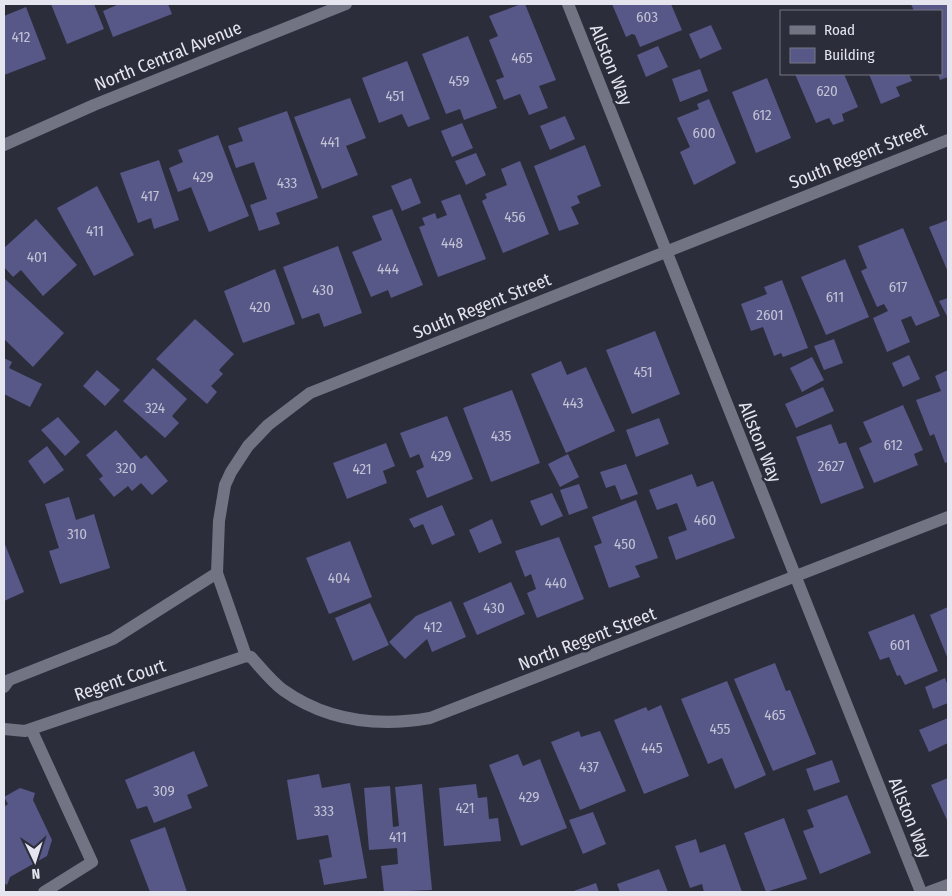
<svg xmlns="http://www.w3.org/2000/svg" width="952" height="896" font-family="'Fira Sans Condensed',sans-serif">
<style>
.building{fill:#575788}
.lines{fill:none;stroke-linecap:round;stroke-linejoin:round}
.minor{stroke:#727383;stroke-width:12}
.labels{text-anchor:middle;dominant-baseline:central;stroke-width:5;stroke-linejoin:round;paint-order:stroke}
.number-label{font-size:15px;fill:#c2c2d5}
.street-label{font-size:18px;fill:#e5e5ef;stroke:#2c2d3b}
</style>
<rect width="100%" height="100%" fill="#2c2d3b"/>
<path class="building" d="M 51,4 L 94,4 L 104,29 L 67,44 Z
M 119,4 L 168,4 L 172,14 L 113,37 L 103,11 Z
M 521,4 L 525,4 L 556,80 L 539,86 L 548,108 L 529,115 L 520,94 L 504,100 L 496,80 L 504,77 L 489,40 L 498,36 L 489,16 Z
M 612,4 L 671,4 L 682,30 L 640,47 L 635,35 L 632,34 L 626,37 Z
M 911,4 L 948,4 L 948,77 L 940,80 L 938,74 L 941,74 L 941,11 L 914,11 Z
M 26,7 L 46,59 L 4,75 L 4,16 Z
M 711,25 L 722,49 L 700,59 L 689,34 Z
M 468,36 L 497,108 L 464,120 L 460,109 L 446,114 L 422,54 Z
M 658,46 L 668,67 L 646,77 L 637,55 Z
M 407,61 L 430,119 L 408,127 L 402,114 L 379,123 L 362,78 Z
M 700,69 L 708,91 L 680,102 L 672,79 Z
M 795,74 L 844,74 L 858,107 L 842,114 L 844,121 L 833,125 L 829,118 L 816,123 Z
M 869,74 L 909,74 L 912,81 L 896,87 L 900,96 L 881,104 Z
M 767,78 L 791,138 L 756,153 L 732,92 Z
M 350,98 L 366,138 L 346,146 L 358,175 L 322,189 L 294,117 Z
M 709,99 L 736,163 L 694,185 L 680,152 L 690,147 L 677,118 L 699,109 L 697,104 Z
M 287,111 L 318,198 L 276,213 L 280,224 L 259,231 L 250,205 L 267,199 L 254,162 L 236,168 L 228,146 L 243,141 L 238,128 Z
M 565,116 L 575,139 L 550,150 L 540,126 Z
M 462,123 L 473,148 L 452,157 L 441,131 Z
M 218,135 L 249,216 L 209,232 L 191,187 L 178,192 L 169,168 L 183,162 L 178,150 Z
M 585,145 L 601,186 L 577,196 L 580,203 L 571,207 L 579,224 L 559,231 L 534,166 Z
M 476,153 L 486,175 L 466,185 L 455,161 Z
M 159,160 L 179,220 L 154,229 L 151,218 L 138,223 L 120,173 Z
M 520,161 L 549,234 L 503,253 L 482,201 L 487,198 L 485,194 L 507,185 L 501,169 Z
M 411,178 L 421,203 L 402,211 L 391,186 Z
M 97,186 L 134,255 L 94,276 L 57,208 Z
M 460,194 L 486,259 L 438,277 L 419,227 L 425,225 L 422,218 L 435,213 L 437,219 L 447,215 L 441,201 Z
M 392,209 L 423,285 L 391,298 L 388,290 L 371,297 L 352,252 L 382,240 L 372,216 Z
M 36,219 L 77,265 L 43,296 L 21,270 L 13,277 L 4,267 L 4,248 Z
M 948,220 L 948,272 L 929,227 Z
M 903,228 L 940,316 L 916,326 L 911,316 L 901,320 L 910,342 L 887,352 L 873,318 L 888,311 L 884,304 L 877,307 L 861,271 L 867,268 L 858,246 Z
M 338,246 L 362,313 L 324,327 L 319,313 L 302,319 L 283,267 Z
M 845,259 L 869,317 L 826,335 L 801,277 Z
M 275,269 L 295,324 L 243,343 L 224,291 Z
M 4,278 L 64,333 L 33,367 L 4,339 Z
M 782,280 L 808,348 L 783,357 L 781,353 L 774,356 L 763,327 L 751,331 L 741,304 L 767,294 L 764,287 Z
M 948,298 L 948,318 L 939,301 Z
M 195,319 L 234,354 L 219,370 L 223,374 L 211,386 L 217,392 L 207,404 L 156,359 Z
M 655,331 L 680,394 L 632,414 L 606,350 Z
M 834,339 L 843,363 L 824,370 L 814,346 Z
M 909,355 L 920,379 L 903,387 L 892,363 Z
M 812,357 L 824,380 L 802,392 L 790,368 Z
M 4,358 L 12,362 L 9,368 L 42,384 L 30,407 L 4,394 Z
M 561,361 L 567,375 L 586,367 L 615,431 L 566,453 L 531,374 Z
M 153,368 L 187,399 L 172,416 L 179,423 L 165,438 L 123,401 Z
M 97,370 L 120,390 L 105,406 L 83,386 Z
M 948,370 L 948,462 L 945,463 L 934,434 L 930,436 L 916,400 L 941,391 L 935,376 Z
M 823,387 L 834,411 L 796,428 L 785,404 Z
M 512,390 L 540,463 L 491,482 L 463,408 Z
M 903,405 L 923,450 L 914,454 L 918,465 L 874,483 L 859,448 L 872,442 L 863,422 Z
M 447,416 L 473,479 L 427,498 L 416,471 L 424,467 L 419,454 L 410,458 L 400,433 Z
M 58,417 L 80,442 L 65,456 L 41,430 Z
M 659,418 L 669,444 L 636,457 L 626,430 Z
M 831,424 L 839,444 L 846,442 L 864,488 L 821,504 L 796,437 Z
M 116,430 L 141,459 L 146,455 L 168,481 L 152,495 L 141,483 L 132,491 L 128,486 L 114,497 L 99,479 L 103,476 L 86,455 Z
M 386,443 L 395,466 L 383,471 L 387,483 L 347,499 L 333,463 Z
M 47,446 L 64,470 L 44,484 L 28,461 Z
M 568,454 L 579,477 L 560,487 L 548,464 Z
M 626,464 L 638,494 L 621,500 L 615,485 L 606,488 L 600,472 Z
M 692,474 L 697,487 L 713,481 L 735,538 L 676,560 L 668,537 L 687,530 L 677,503 L 657,510 L 649,490 Z
M 579,484 L 588,508 L 569,515 L 560,490 Z
M 552,493 L 563,516 L 541,526 L 530,501 Z
M 69,497 L 76,520 L 94,514 L 110,568 L 60,584 L 49,551 L 59,548 L 45,504 Z
M 636,500 L 658,558 L 635,566 L 640,577 L 609,588 L 594,546 L 602,543 L 592,517 Z
M 442,505 L 455,535 L 432,545 L 423,524 L 414,528 L 409,519 Z
M 492,519 L 502,543 L 479,553 L 469,530 Z
M 559,537 L 584,599 L 537,618 L 527,593 L 536,589 L 531,574 L 525,577 L 515,551 Z
M 350,541 L 372,597 L 329,614 L 306,558 Z
M 4,542 L 24,592 L 4,601 Z
M 511,582 L 525,614 L 477,635 L 463,603 Z
M 451,601 L 466,637 L 432,652 L 427,639 L 405,659 L 389,642 L 416,616 Z
M 370,603 L 389,645 L 353,661 L 335,618 Z
M 948,607 L 948,659 L 930,615 Z
M 914,614 L 938,671 L 905,685 L 900,675 L 897,676 L 889,657 L 880,660 L 868,632 Z
M 775,663 L 786,691 L 790,690 L 816,754 L 773,771 L 734,679 Z
M 945,678 L 948,686 L 948,703 L 933,709 L 925,687 Z
M 727,681 L 766,775 L 735,789 L 722,758 L 708,764 L 681,699 Z
M 661,705 L 689,776 L 644,794 L 614,720 L 646,707 L 648,711 Z
M 948,718 L 948,743 L 929,752 L 919,730 Z
M 579,731 L 581,737 L 600,731 L 626,791 L 580,810 L 551,742 Z
M 194,751 L 208,786 L 187,795 L 192,808 L 154,823 L 147,806 L 137,809 L 125,780 Z
M 518,754 L 523,766 L 540,759 L 567,828 L 521,846 L 489,765 Z
M 832,760 L 840,782 L 814,791 L 806,769 Z
M 319,774 L 322,788 L 350,783 L 367,878 L 324,885 L 319,860 L 332,857 L 328,835 L 297,840 L 287,780 Z
M 948,778 L 948,819 L 947,820 L 931,785 Z
M 422,784 L 432,890 L 384,892 L 381,866 L 398,864 L 397,848 L 369,850 L 364,788 L 390,786 L 393,827 L 399,826 L 395,787 Z
M 476,784 L 478,798 L 487,797 L 489,819 L 498,818 L 501,841 L 444,846 L 439,788 Z
M 20,788 L 35,793 L 33,800 L 52,840 L 47,856 L 10,877 L 7,885 L 4,883 L 4,807 L 8,804 L 4,797 Z
M 847,795 L 871,853 L 820,874 L 803,831 L 814,827 L 807,810 Z
M 593,812 L 606,844 L 583,854 L 569,820 Z
M 784,818 L 807,879 L 766,892 L 744,833 Z
M 165,827 L 187,892 L 150,892 L 130,840 Z
M 696,839 L 700,853 L 725,844 L 742,892 L 704,892 L 702,884 L 690,888 L 675,846 Z
M 659,869 L 668,892 L 620,892 L 617,884 Z
M 596,883 L 599,892 L 571,892 Z"/>
<g class="lines">
<path class="minor" d="M 568,4 L 921,892
M 4,145 L 94,105 L 346,4
M 246,656 L 217,573 L 219,521 L 225,485 L 231,472 L 248,446 L 268,425 L 310,393 L 948,140
M 246,656 L 251,657 C 261,668 271,681 283,690 C 328,722 378,727 430,718 L 948,517
M 4,687 L 9,680 L 113,639 L 217,573
M 4,729 L 25,731 L 246,656
M 31,729 L 92,862 L 44,892
M 929,892 L 948,885"/>
</g>
<g class="labels">
<g class="number-label">
<text x="647" y="17">603</text>
<text x="21" y="37">412</text>
<text x="522" y="58">465</text>
<text x="459" y="81">459</text>
<text x="827" y="91">620</text>
<text x="395" y="96">451</text>
<text x="762" y="115">612</text>
<text x="704" y="133">600</text>
<text x="330" y="142">441</text>
<text x="203" y="177">429</text>
<text x="287" y="183">433</text>
<text x="150" y="196">417</text>
<text x="515" y="217">456</text>
<text x="95" y="231">411</text>
<text x="452" y="243">448</text>
<text x="37" y="257">401</text>
<text x="388" y="269">444</text>
<text x="898" y="287">617</text>
<text x="323" y="290">430</text>
<text x="835" y="297">611</text>
<text x="260" y="307">420</text>
<text x="770" y="315">2601</text>
<text x="643" y="372">451</text>
<text x="573" y="403">443</text>
<text x="155" y="408">324</text>
<text x="501" y="436">435</text>
<text x="893" y="445">612</text>
<text x="441" y="456">429</text>
<text x="831" y="466">2627</text>
<text x="126" y="468">320</text>
<text x="362" y="469">421</text>
<text x="705" y="520">460</text>
<text x="77" y="534">310</text>
<text x="625" y="544">450</text>
<text x="339" y="578">404</text>
<text x="556" y="583">440</text>
<text x="494" y="608">430</text>
<text x="433" y="627">412</text>
<text x="900" y="645">601</text>
<text x="775" y="715">465</text>
<text x="720" y="729">455</text>
<text x="652" y="748">445</text>
<text x="589" y="767">437</text>
<text x="164" y="791">309</text>
<text x="529" y="797">429</text>
<text x="465" y="808">421</text>
<text x="324" y="811">333</text>
<text x="398" y="837">411</text>
</g>
<g class="street-label">
<text transform="translate(168 56) rotate(-22)">North Central Avenue</text>
<text transform="translate(611 65) rotate(68)">Allston Way</text>
<text transform="translate(858 156) rotate(-22)">South Regent Street</text>
<text transform="translate(482 306) rotate(-22)">South Regent Street</text>
<text transform="translate(760 442) rotate(68)">Allston Way</text>
<text transform="translate(587 639) rotate(-21)">North Regent Street</text>
<text transform="translate(120 680) rotate(-19)">Regent Court</text>
<text transform="translate(910 818) rotate(68)">Allston Way</text>
</g>
</g>
<rect width="952" height="896" fill="none" stroke="#e5e5ef" stroke-width="10"/>
<rect x="780" y="10" width="162" height="65" fill="#2c2d3b" stroke="#767783"/>
<rect x="790" y="26" width="25" height="8" fill="#727383" stroke="#767783"/>
<text x="824" y="35" font-size="15" fill="#e5e5ef">Road</text>
<rect x="790" y="48" width="25" height="15" fill="#575788" stroke="#767783"/>
<text x="824" y="60" font-size="15" fill="#e5e5ef">Building</text>
<g transform="translate(35 861) rotate(176)" stroke="#2c2d3b" stroke-width="4" paint-order="stroke">
<path d="M0-4L9 19L0 12L-9 19Z" fill="#e5e5ef"/>
<text y="-8" font-size="14" font-weight="bold" text-anchor="middle" fill="#e5e5ef">N</text>
</g>
</svg>
